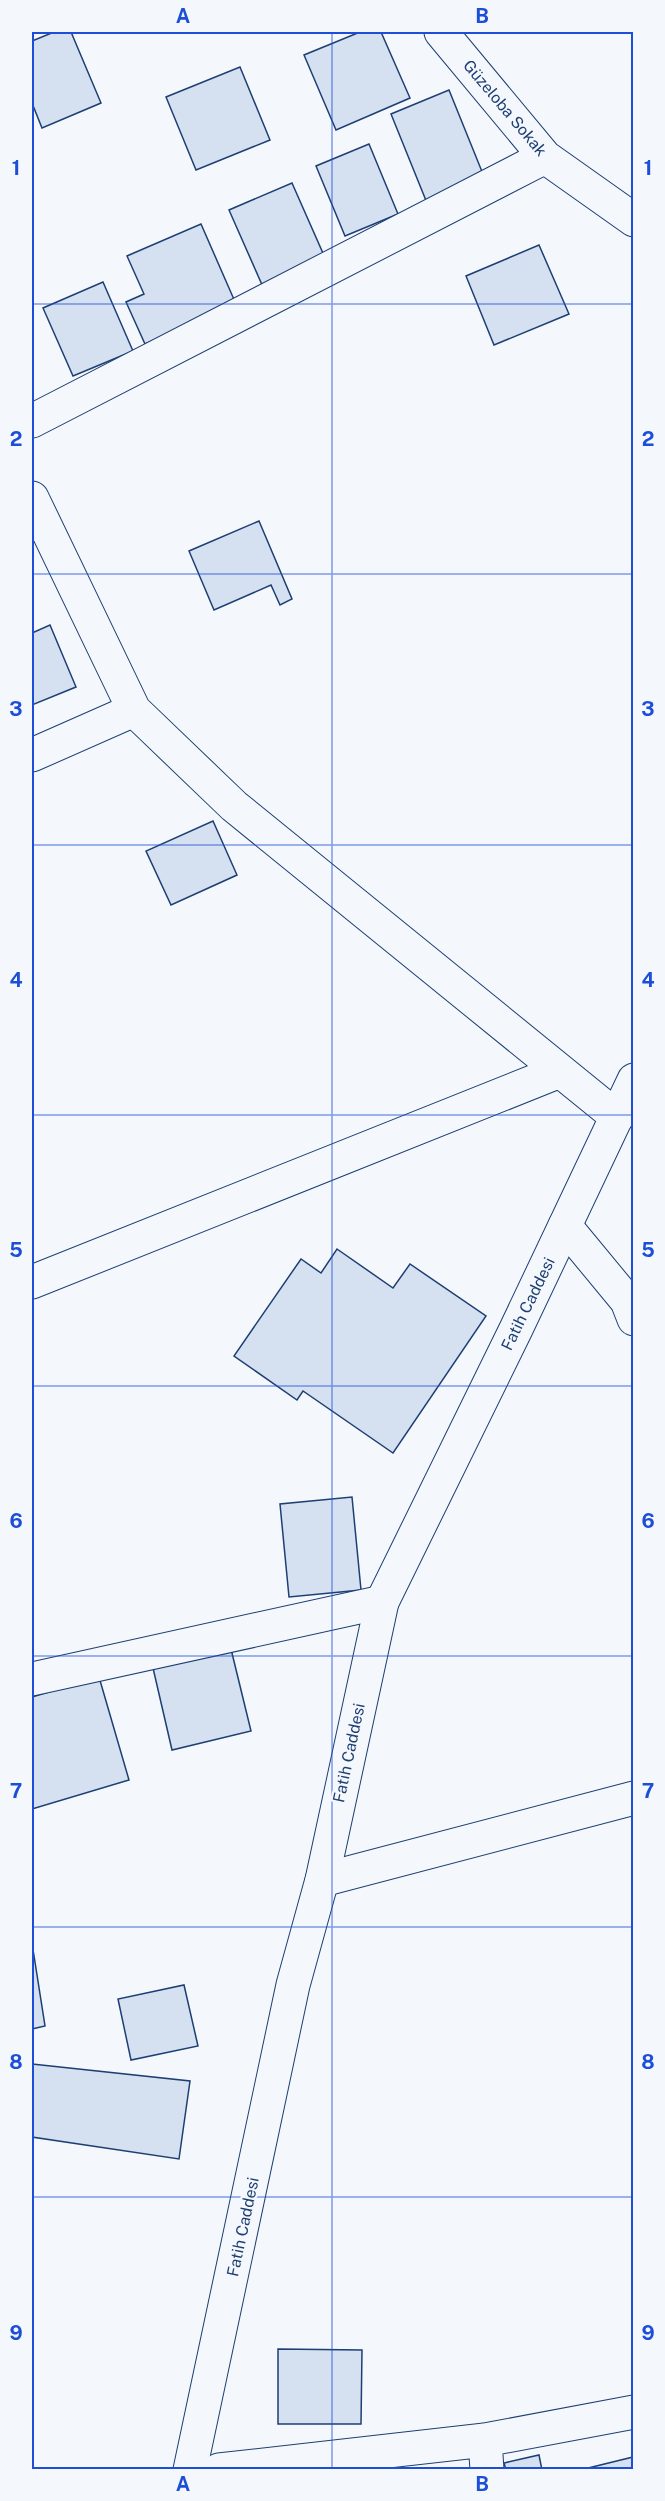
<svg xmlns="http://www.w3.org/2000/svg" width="665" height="2501" font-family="'Public Sans',sans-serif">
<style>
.building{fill:#d5e0f0;stroke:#1d3f73;stroke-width:1.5}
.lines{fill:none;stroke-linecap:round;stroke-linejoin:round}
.street-casing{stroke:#1d3f73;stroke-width:35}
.secondary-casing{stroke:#1d3f73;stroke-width:35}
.street{stroke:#f4f7fb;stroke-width:33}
.secondary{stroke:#f4f7fb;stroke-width:33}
.grid{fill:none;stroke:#1d4ed8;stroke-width:1.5;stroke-opacity:0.55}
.labels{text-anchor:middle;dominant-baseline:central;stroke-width:4.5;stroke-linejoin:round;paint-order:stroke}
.street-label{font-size:16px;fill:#1d3f73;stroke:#f4f7fb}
.neatline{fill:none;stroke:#1d4ed8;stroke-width:2}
.grid-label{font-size:20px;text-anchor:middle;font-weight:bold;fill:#1d4ed8}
</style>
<rect width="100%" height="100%" fill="#f4f7fb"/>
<path class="building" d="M 54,32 L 71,32 L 101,103 L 42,128 L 32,103 L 32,41 Z
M 360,32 L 381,32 L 410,98 L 336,130 L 304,55 Z
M 240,67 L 270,140 L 196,170 L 166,97 Z
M 449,90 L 485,179 L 427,203 L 391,114 Z
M 369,144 L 398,214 L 345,236 L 316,166 Z
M 292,183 L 326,260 L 263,287 L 229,210 Z
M 201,224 L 236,304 L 145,344 L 126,302 L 144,294 L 127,256 Z
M 539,245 L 569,314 L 494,345 L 466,276 Z
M 103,282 L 133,351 L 73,376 L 43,308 Z
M 259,521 L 292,599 L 280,605 L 271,585 L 214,610 L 189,551 Z
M 50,625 L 76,687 L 32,705 L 32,633 Z
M 213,821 L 237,875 L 171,905 L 146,851 Z
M 337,1249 L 393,1288 L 410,1264 L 486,1316 L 393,1453 L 303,1391 L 297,1400 L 234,1356 L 301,1259 L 321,1273 Z
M 352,1497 L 361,1590 L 289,1597 L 280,1504 Z
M 231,1649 L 251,1731 L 172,1750 L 153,1668 Z
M 99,1677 L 129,1780 L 32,1809 L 32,1697 Z
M 32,1943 L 45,2026 L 32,2029 Z
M 184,1985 L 198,2046 L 131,2060 L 118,1999 Z
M 32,2064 L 190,2081 L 179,2159 L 32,2137 Z
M 278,2349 L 362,2350 L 361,2424 L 278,2424 Z
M 539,2455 L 542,2470 L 506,2470 L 504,2463 Z
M 633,2457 L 634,2470 L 580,2470 Z"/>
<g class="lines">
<g class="street-casing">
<path id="street" d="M 441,32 L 545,157 L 634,220
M 32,421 L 545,157
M 32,498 L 134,710 L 234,806 L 617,1117
M 32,755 L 134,710
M 565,1226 L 627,1301 L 634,1319
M 32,1282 L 560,1071
M 32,1679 L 382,1602
M 322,1880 L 634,1798
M 485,2440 L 487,2470
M 219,2470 L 485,2440 L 634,2412"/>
</g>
<g class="secondary-casing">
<path id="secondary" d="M 190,2470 L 293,1985 L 322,1880 L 382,1602 L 516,1329 L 634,1080"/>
</g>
<use href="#street" class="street"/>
<use href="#secondary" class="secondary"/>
</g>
<path class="grid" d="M 332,32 L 332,2470M 32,304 L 634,304M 32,574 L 634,574M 32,845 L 634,845M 32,1115 L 634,1115M 32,1386 L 634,1386M 32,1656 L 634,1656M 32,1927 L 634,1927M 32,2197 L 634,2197"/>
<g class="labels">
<g class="street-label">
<text transform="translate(505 108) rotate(50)">Güzeloba Sokak</text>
<text transform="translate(528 1304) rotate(-64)">Fatih Caddesi</text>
<text transform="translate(349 1753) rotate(-78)">Fatih Caddesi</text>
<text transform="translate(243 2227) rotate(-78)">Fatih Caddesi</text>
</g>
</g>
<rect width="665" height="2501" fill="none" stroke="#f4f7fb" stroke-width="66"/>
<rect x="33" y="33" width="599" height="2435" class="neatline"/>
<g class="grid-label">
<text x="183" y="23">A</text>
<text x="482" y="23">B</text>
<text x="16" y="175">1</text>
<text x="648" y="175">1</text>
<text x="16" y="446">2</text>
<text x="648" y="446">2</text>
<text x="16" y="716">3</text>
<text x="648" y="716">3</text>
<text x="16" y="987">4</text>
<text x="648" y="987">4</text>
<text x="16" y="1257">5</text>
<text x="648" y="1257">5</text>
<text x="16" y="1528">6</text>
<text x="648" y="1528">6</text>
<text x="16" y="1798">7</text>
<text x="648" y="1798">7</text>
<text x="16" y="2069">8</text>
<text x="648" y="2069">8</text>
<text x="16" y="2340">9</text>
<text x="648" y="2340">9</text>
<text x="183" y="2491">A</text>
<text x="482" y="2491">B</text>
</g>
</svg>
